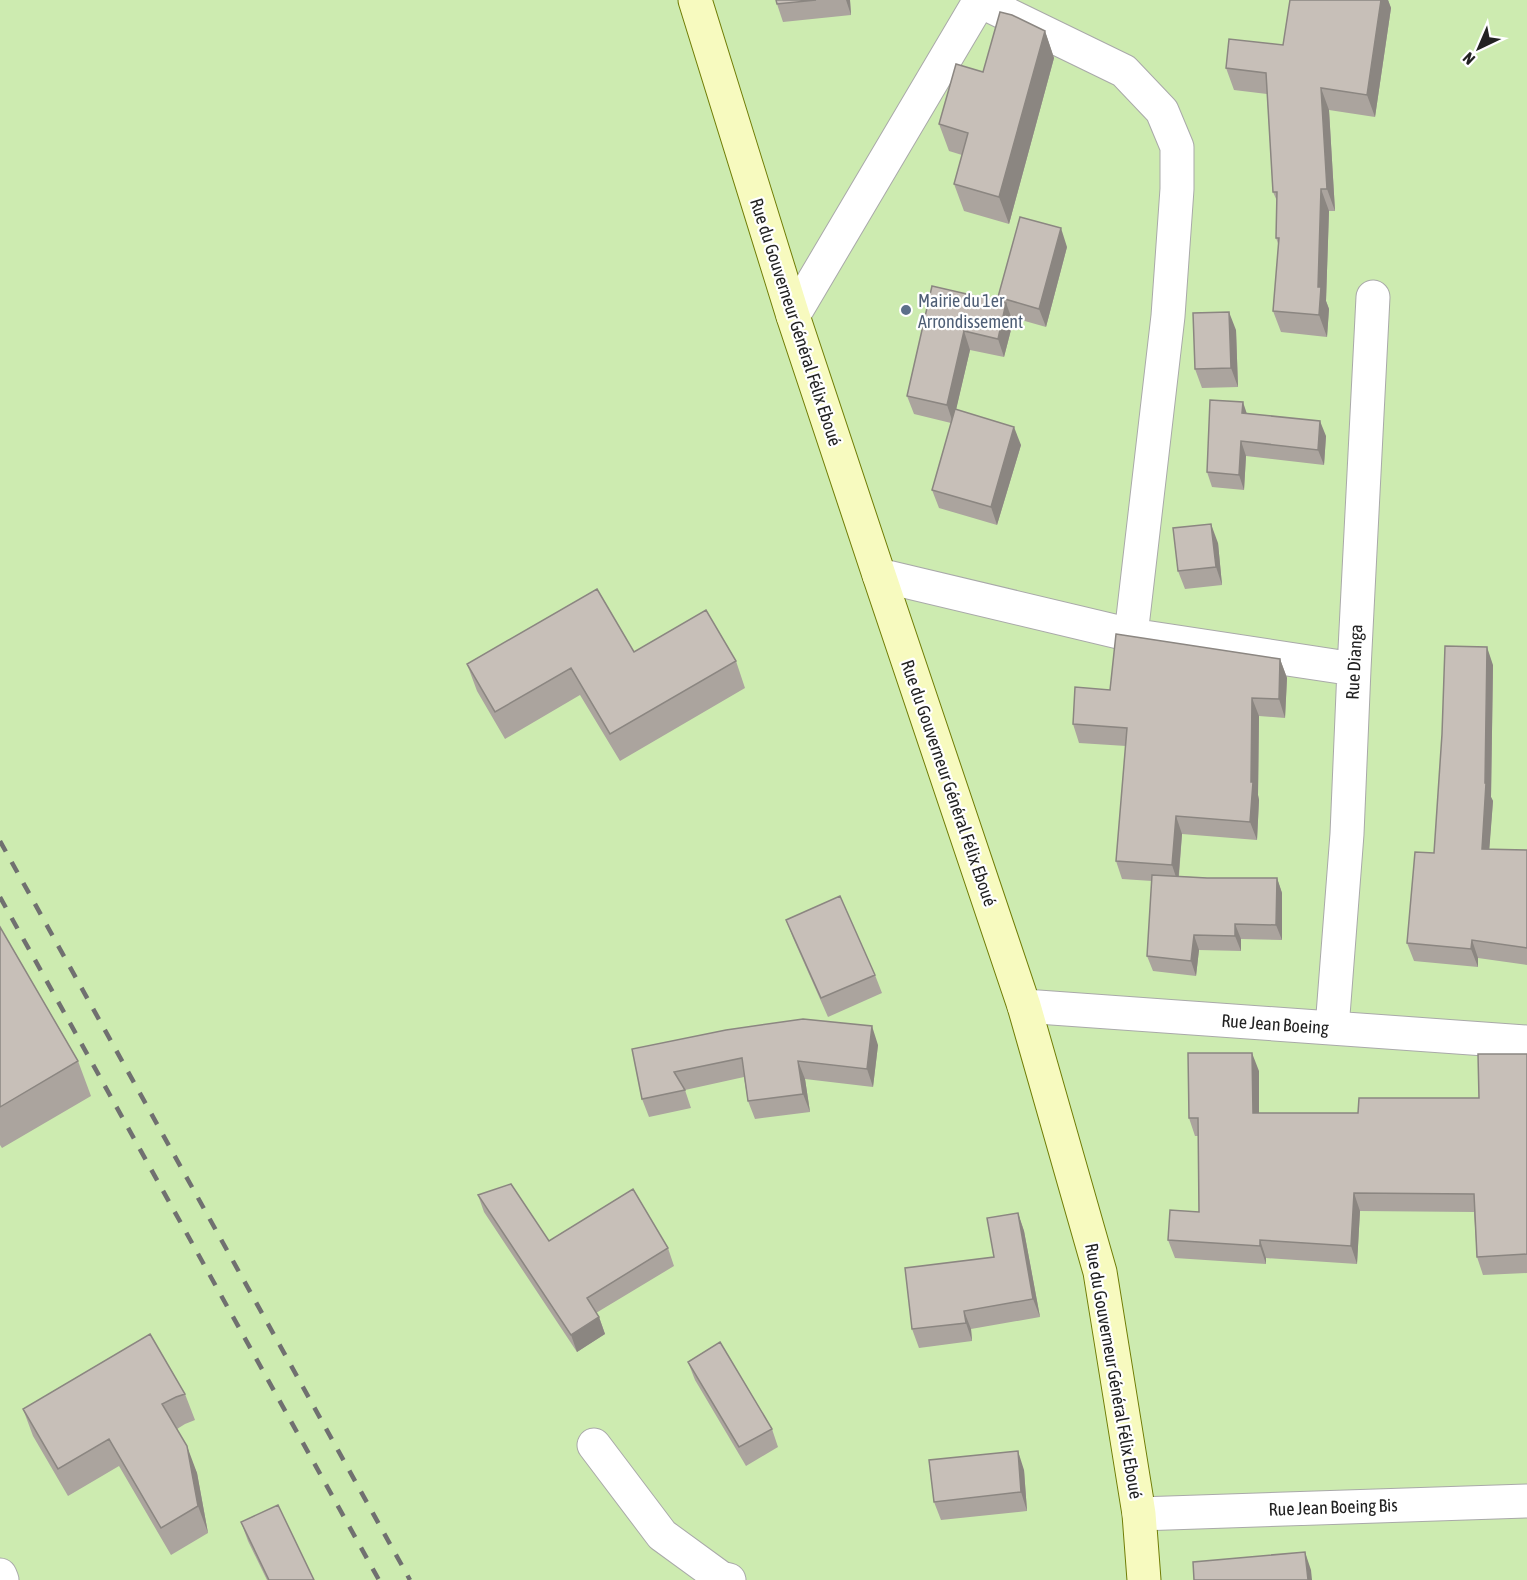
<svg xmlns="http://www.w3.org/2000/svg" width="1527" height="1580" font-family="'Asap Condensed',sans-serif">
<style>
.grass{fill:#cdebb0}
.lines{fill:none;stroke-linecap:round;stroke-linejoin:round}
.minor-casing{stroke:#a9a9a9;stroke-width:35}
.secondary-casing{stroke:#707d05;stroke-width:35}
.minor{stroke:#fff;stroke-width:33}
.secondary{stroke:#f7fabf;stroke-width:33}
.rail{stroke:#707070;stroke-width:4.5;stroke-dasharray:12 12;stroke-linecap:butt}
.wall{fill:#aba49e}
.shaded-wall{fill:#8b8681}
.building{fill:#c7bfb8;stroke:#8b8681;stroke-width:1.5}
.service-dot{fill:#5c6f8a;stroke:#fff;stroke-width:2}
.labels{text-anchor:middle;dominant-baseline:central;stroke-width:4.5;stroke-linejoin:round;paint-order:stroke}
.service-label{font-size:18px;fill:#4e5e75;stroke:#fff;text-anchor:start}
.street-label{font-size:18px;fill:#222;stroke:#fff}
</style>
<rect width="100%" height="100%" fill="#f2efe9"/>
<path class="grass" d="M 0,0 L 1527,0 L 1527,1580 L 0,1580 Z"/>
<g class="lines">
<g class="minor-casing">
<path id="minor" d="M 980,1 L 1124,71 L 1162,111 L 1177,147 L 1177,189 L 1168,316 L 1131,635
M 793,316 L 980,0
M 879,575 L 1131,635 L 1354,669
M 1024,1006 L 1527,1042
M 1332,1028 L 1347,834 L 1354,669 L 1373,297
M 594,1445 L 662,1535 L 721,1578 L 729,1580
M 1139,1514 L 1527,1501
M 0,1575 L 2,1580"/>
</g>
<g class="secondary-casing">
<path id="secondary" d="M 695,0 L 793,316 L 879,575 L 1024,1006 L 1100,1272 L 1139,1514 L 1144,1580"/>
</g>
<use href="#minor" class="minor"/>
<use href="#secondary" class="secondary"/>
<path class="rail" d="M 0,841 L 410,1580
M 0,897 L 379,1580"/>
</g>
<path class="wall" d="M 776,0 L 850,0 L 851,15 L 783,22 L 777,4 Z
M 1290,0 L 1388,0 L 1391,8 L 1375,117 L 1329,110 L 1335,211 L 1329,211 L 1326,301 L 1329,309 L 1327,337 L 1281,332 L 1273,311 L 1279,246 L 1276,238 L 1277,201 L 1273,192 L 1267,94 L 1234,90 L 1226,68 L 1283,45 Z
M 1045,31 L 1054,58 L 1009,224 L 964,211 L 954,184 L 962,155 L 949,151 L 939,124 L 983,72 Z
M 1067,247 L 1046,327 L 1011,317 L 1013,322 L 1004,357 L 970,350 L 956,409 L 1021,445 L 997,525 L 939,508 L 932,490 L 951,423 L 914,414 L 907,396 L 932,286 L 1000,302 L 998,297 Z
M 1236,330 L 1238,387 L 1202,388 L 1195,369 Z
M 1247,413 L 1326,436 L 1324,465 L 1246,456 L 1244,490 L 1212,487 L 1207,472 Z
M 1218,543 L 1222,585 L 1185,589 L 1178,571 Z
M 634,652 L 736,661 L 745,688 L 620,761 L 580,695 L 505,739 L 477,691 L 467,664 Z
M 1280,659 L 1287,678 L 1285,718 L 1259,716 L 1258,795 L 1259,800 L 1257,840 L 1182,834 L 1179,876 L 1207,878 L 1277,878 L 1282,893 L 1282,940 L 1241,939 L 1241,951 L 1199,950 L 1196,976 L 1153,971 L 1147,956 L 1152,881 L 1122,879 L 1116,861 L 1126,746 L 1079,743 L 1073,724 L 1110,690 Z
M 1493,665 L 1491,797 L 1493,801 L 1489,849 L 1527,850 L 1527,965 L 1478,958 L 1478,967 L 1414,961 L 1407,943 Z
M 786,920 L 875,975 L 882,993 L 828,1017 L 793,938 Z
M 0,927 L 78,1061 L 91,1096 L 2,1148 L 0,1145 Z
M 878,1045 L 873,1087 L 805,1079 L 810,1112 L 755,1119 L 748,1101 L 744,1077 L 685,1090 L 691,1108 L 649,1117 L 642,1099 L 632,1049 Z
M 1527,1054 L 1527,1273 L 1483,1275 L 1477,1257 L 1474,1212 L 1360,1211 L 1357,1264 L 1266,1258 L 1266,1264 L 1175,1258 L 1168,1240 L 1199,1212 L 1198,1136 L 1195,1136 L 1189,1118 L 1259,1071 L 1259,1113 L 1358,1113 L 1479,1098 Z
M 478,1195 L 549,1241 L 668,1248 L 674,1266 L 596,1313 L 599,1317 L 605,1334 L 577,1352 L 484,1212 Z
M 1018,1213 L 1024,1231 L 1040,1317 L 971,1329 L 972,1341 L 919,1348 L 912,1329 L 994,1257 Z
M 688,1362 L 772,1429 L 778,1447 L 746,1466 L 695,1380 Z
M 185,1394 L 195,1420 L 185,1424 L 177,1429 L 197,1473 L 208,1533 L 171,1555 L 119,1466 L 68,1496 L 33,1436 L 23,1409 Z
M 1024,1470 L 1027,1511 L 941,1520 L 934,1502 Z
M 241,1522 L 314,1580 L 267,1580 L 248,1541 Z"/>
<path class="shaded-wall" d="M 846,0 L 850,0 L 851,15 Z
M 1381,0 L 1388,0 L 1391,8 L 1375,117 L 1367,95 Z
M 1045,31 L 1054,58 L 1009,224 L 999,197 Z
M 1321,88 L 1329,110 L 1335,211 L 1327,189 Z
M 1321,189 L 1329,211 L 1326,301 L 1329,309 L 1327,337 L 1319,315 L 1318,287 Z
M 1061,228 L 1067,247 L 1046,327 L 1039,309 Z
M 1006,303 L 1013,322 L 1004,357 L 998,339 Z
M 1229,312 L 1236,330 L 1238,387 L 1231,368 Z
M 964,331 L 970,350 L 953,423 L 947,405 Z
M 1243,402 L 1248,417 L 1242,413 Z
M 1320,421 L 1326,436 L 1324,465 L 1318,450 Z
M 1014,427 L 1021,445 L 997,525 L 991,507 Z
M 1241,441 L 1246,456 L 1244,490 L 1239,475 Z
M 1211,524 L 1218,543 L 1222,585 L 1216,567 Z
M 1487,647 L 1493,665 L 1491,797 L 1493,801 L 1488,867 L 1482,849 L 1485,783 Z
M 1280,659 L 1287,678 L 1285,718 L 1279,699 Z
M 1252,698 L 1259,716 L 1258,795 L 1259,800 L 1257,840 L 1250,822 Z
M 1176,816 L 1182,834 L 1178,883 L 1172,865 Z
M 1277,878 L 1282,893 L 1282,940 L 1276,925 Z
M 1235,924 L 1241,939 L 1241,951 L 1235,936 Z
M 1194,935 L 1199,950 L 1196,976 L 1191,961 Z
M 1472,940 L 1478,958 L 1478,967 L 1471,949 Z
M 872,1026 L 878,1045 L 873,1087 L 867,1069 Z
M 1252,1053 L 1259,1071 L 1259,1131 L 1253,1113 Z
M 798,1061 L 805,1079 L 810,1112 L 803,1094 Z
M 1354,1193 L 1360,1211 L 1357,1264 L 1351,1246 Z
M 1018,1213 L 1024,1231 L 1040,1317 L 1033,1299 Z
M 1260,1240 L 1266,1258 L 1266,1264 L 1260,1246 Z
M 964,1311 L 971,1329 L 972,1341 L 966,1323 Z
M 599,1317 L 605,1334 L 577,1352 L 571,1335 Z
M 187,1446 L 197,1473 L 208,1533 L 198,1506 Z
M 1018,1451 L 1024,1470 L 1027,1511 L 1021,1492 Z
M 1305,1552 L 1311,1570 L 1312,1580 L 1308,1580 Z"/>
<path class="building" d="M 776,0 L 816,0 L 777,4 Z
M 1290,0 L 1381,0 L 1367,95 L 1321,88 L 1327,189 L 1321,189 L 1318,287 L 1321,287 L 1319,315 L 1273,311 L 1279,238 L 1276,238 L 1277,192 L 1273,192 L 1266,73 L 1226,68 L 1229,39 L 1283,45 Z
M 1000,12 L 1012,15 L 1045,31 L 999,197 L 954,184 L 968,133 L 939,124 L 956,64 L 983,72 Z
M 1020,217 L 1061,228 L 1039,309 L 998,297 Z
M 932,286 L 1006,303 L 998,339 L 964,331 L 947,405 L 907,396 Z
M 1229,312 L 1231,368 L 1195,369 L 1193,313 Z
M 1210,400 L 1243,402 L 1242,413 L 1320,421 L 1318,450 L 1241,441 L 1239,475 L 1207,472 Z
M 955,409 L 1014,427 L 991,507 L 932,490 Z
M 1211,524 L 1216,567 L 1178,571 L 1173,528 Z
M 597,589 L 634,652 L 706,610 L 736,661 L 610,734 L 571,668 L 495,712 L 467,664 Z
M 1116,634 L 1280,659 L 1279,699 L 1252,698 L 1251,782 L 1253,782 L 1250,822 L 1176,816 L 1172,865 L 1116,861 L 1127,728 L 1073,724 L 1075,687 L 1110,690 Z
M 1445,646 L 1487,647 L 1485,783 L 1486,783 L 1482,849 L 1527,850 L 1527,948 L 1472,940 L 1471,949 L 1407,943 L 1415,852 L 1434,853 L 1442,734 Z
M 1152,875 L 1207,878 L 1277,878 L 1276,925 L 1235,924 L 1235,936 L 1194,935 L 1191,961 L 1147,956 Z
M 840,896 L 875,975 L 821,998 L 786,920 Z
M 0,927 L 78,1061 L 0,1107 Z
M 803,1019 L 872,1026 L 867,1069 L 798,1061 L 803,1094 L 748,1101 L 742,1058 L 674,1072 L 685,1090 L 642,1099 L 632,1049 L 726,1030 Z
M 1188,1053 L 1252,1053 L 1253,1113 L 1358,1113 L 1359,1098 L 1479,1098 L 1478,1054 L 1527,1054 L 1527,1254 L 1477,1257 L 1474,1194 L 1354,1193 L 1351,1246 L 1260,1240 L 1260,1246 L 1168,1240 L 1170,1210 L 1199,1212 L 1198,1118 L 1189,1118 Z
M 511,1184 L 549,1241 L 633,1189 L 668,1248 L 587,1298 L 599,1317 L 571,1335 L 478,1195 Z
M 1018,1213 L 1033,1299 L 964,1311 L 966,1323 L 912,1329 L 905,1268 L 994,1257 L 987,1218 Z
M 150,1334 L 185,1394 L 176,1397 L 162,1404 L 187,1446 L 198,1506 L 161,1528 L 109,1439 L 58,1469 L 23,1409 Z
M 720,1342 L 772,1429 L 739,1447 L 688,1362 Z
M 1018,1451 L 1021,1492 L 934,1502 L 929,1460 Z
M 278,1505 L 314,1580 L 269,1580 L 241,1522 Z
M 1305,1552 L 1308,1580 L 1194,1580 L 1193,1562 Z"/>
<circle class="service-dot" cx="906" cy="310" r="6"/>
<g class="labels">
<g class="service-label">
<text x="918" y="300">Mairie du 1er<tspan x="918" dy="21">Arrondissement</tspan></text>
</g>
<g class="street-label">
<text transform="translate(796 322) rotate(72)">Rue du Gouverneur Général Félix Eboué</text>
<text transform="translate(1354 662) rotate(-87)">Rue Dianga</text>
<text transform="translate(949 783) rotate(71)">Rue du Gouverneur Général Félix Eboué</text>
<text transform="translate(1275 1024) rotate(4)">Rue Jean Boeing</text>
<text transform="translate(1114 1371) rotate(80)">Rue du Gouverneur Général Félix Eboué</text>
<text transform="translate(1333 1507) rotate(-2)">Rue Jean Boeing Bis</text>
</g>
</g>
<g transform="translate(1479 48) rotate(224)" stroke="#ffffff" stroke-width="4.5" paint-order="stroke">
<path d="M0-4.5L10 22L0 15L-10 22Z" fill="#222222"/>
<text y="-9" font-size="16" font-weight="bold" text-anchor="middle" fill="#222222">N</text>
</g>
</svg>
